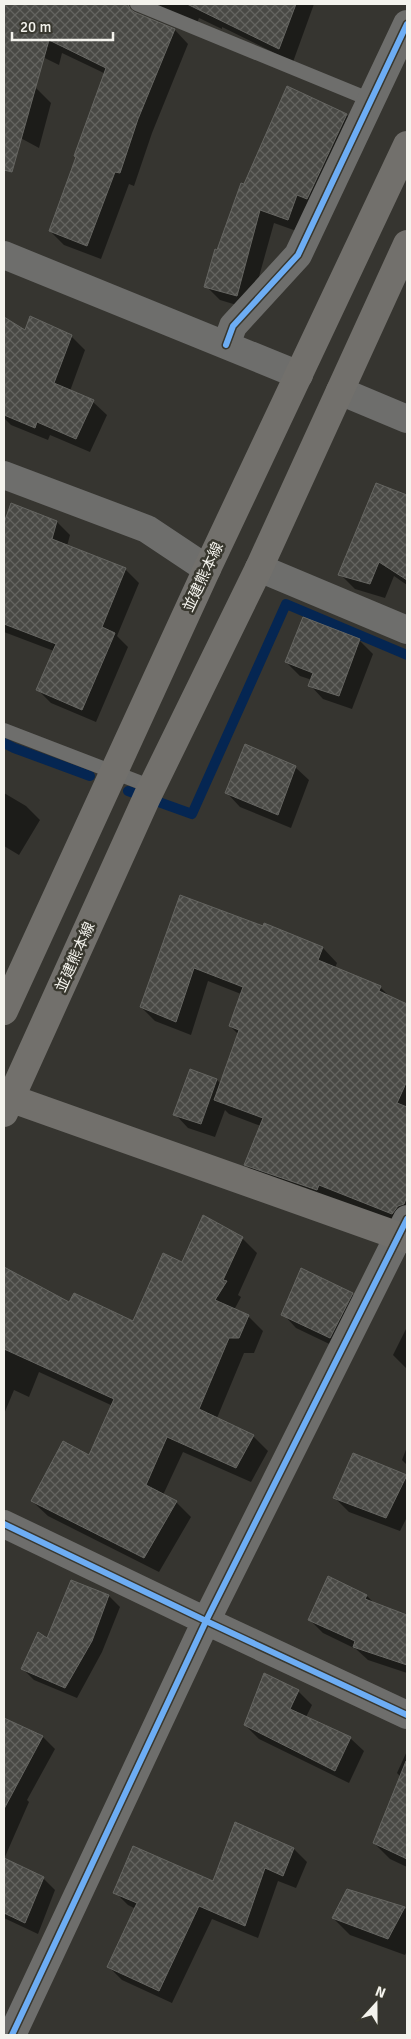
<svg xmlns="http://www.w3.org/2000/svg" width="411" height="2039" font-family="Signika,'Noto Sans JP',sans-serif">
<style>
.shadow{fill:#0007}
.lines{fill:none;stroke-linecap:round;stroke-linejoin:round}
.stream{stroke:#052652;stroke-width:10}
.building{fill:url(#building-cross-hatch);stroke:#656561}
.service{stroke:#6e6e6c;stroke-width:14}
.minor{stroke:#6e6e6c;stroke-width:28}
.secondary{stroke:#72706c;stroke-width:28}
.cycleway-casing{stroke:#38372e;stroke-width:9}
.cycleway{stroke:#6dadf4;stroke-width:6}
.labels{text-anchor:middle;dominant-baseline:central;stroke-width:5;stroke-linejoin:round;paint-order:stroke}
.street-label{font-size:15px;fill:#f4f3ed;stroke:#38372e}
</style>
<defs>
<pattern id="building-cross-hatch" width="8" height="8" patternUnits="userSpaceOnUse" patternTransform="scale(1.25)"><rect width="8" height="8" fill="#494945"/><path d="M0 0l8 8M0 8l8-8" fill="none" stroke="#646460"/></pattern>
</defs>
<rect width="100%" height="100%" fill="#363530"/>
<path class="shadow" d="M 4,4 L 83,4 L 139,28 L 141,16 L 175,30 L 188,44 L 152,133 L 134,186 L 129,184 L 101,259 L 64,245 L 50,231 L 106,74 L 62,53 L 59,65 L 4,38 Z
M 151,4 L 314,4 L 293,62 L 222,27 L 222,29 L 199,18 L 196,26 Z
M 4,75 L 35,87 L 51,103 L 39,148 L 4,129 Z
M 287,88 L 347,115 L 360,129 L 302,233 L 274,223 L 250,309 L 220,300 L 206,286 L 245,185 Z
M 4,319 L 25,332 L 71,336 L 85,350 L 70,391 L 93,402 L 107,415 L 90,452 L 50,435 L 48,440 L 11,425 L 4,418 Z
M 377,485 L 407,496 L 407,585 L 394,576 L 385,598 L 355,589 L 340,574 Z
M 12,505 L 57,522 L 70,535 L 67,546 L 125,569 L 139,583 L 117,636 L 128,647 L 96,722 L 51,703 L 38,690 L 54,651 L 4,632 L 4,527 Z
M 359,640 L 373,654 L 352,709 L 323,699 L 310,685 L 312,680 L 300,676 L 286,662 Z
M 295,767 L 309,780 L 291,828 L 240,807 L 227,793 Z
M 4,793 L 26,806 L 40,820 L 19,855 L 4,846 Z
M 181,897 L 264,927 L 265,924 L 323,948 L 337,963 L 335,968 L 380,987 L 392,999 L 407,1006 L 407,1227 L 260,1179 L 245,1164 L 261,1126 L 229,1114 L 225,1110 L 215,1137 L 188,1128 L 175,1114 L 190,1071 L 217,1080 L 221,1084 L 239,1035 L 230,1026 L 241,994 L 208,981 L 191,1035 L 155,1021 L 141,1007 Z
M 242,1238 L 257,1253 L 238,1295 L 241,1297 L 234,1310 L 248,1316 L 263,1331 L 254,1353 L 244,1353 L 217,1418 L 253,1436 L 268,1451 L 251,1482 L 183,1452 L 163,1495 L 176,1502 L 191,1517 L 159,1572 L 48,1516 L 32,1501 L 89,1456 L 113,1406 L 39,1372 L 29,1397 L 14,1390 L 4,1414 L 4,1269 L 70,1304 L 134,1323 L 183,1263 Z
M 352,1294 L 365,1308 L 344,1351 L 296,1328 L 283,1314 Z
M 407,1327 L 407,1369 L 393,1355 Z
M 407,1447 L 407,1465 L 402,1460 Z
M 354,1454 L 407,1476 L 407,1517 L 400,1531 L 349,1512 L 335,1498 Z
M 329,1578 L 367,1596 L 375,1604 L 407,1616 L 407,1673 L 368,1660 L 356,1649 L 323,1633 L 310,1620 Z
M 109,1596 L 120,1607 L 102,1652 L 77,1698 L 34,1680 L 22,1668 L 47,1640 Z
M 298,1691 L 312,1705 L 306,1717 L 350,1738 L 364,1751 L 349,1783 L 259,1739 L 245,1725 Z
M 8,1722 L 43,1737 L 55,1749 L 27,1800 L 29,1802 L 4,1859 L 4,1731 Z
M 407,1751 L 407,1867 L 390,1859 L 374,1843 L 401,1777 L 397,1773 Z
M 294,1849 L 307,1862 L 296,1888 L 278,1881 L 258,1938 L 212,1919 L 172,2003 L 122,1980 L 109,1967 L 136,1909 L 128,1905 L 115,1892 L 214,1883 Z
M 4,1860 L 43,1878 L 55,1890 L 38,1934 L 4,1918 Z
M 348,1890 L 407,1909 L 407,1951 L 405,1955 L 350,1935 L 333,1918 Z"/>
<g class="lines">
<path class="stream" d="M 4,743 L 14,748 L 90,776
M 128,791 L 192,814 L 286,604 L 407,655"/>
</g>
<path class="building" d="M 4,4 L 128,4 L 130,9 L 134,12 L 175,29 L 138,119 L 120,173 L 115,172 L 87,246 L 49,231 L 76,157 L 74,156 L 106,68 L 49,40 L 12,172 L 4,170 Z
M 187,4 L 296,4 L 279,49 Z
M 287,86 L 347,114 L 307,199 L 297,195 L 288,220 L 260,210 L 237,296 L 204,287 L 215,249 L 217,250 L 241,183 L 244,184 Z
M 30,316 L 72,335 L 54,383 L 94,400 L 76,439 L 37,422 L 35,428 L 4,415 L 4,317 L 25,330 Z
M 376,483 L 407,495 L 407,580 L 379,562 L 370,584 L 338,575 Z
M 11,503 L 57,521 L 52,539 L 126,568 L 102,627 L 115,633 L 82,710 L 36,690 L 56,644 L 4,624 L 4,523 Z
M 303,617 L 360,639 L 339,696 L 308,686 L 313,673 L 285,662 Z
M 245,744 L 296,766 L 278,815 L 225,793 Z
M 180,895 L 263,926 L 264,923 L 323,947 L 318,960 L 381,986 L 379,991 L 407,1004 L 407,1081 L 397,1103 L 407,1107 L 407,1196 L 404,1204 L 398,1206 L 392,1214 L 319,1185 L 317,1190 L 244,1165 L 263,1118 L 214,1100 L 239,1030 L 229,1026 L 243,987 L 194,968 L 176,1022 L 140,1007 Z
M 190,1069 L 217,1079 L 201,1124 L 173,1115 Z
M 203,1215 L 243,1237 L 223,1280 L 227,1281 L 215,1300 L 249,1315 L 239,1338 L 229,1338 L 199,1409 L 254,1435 L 236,1468 L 167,1437 L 146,1485 L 177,1501 L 144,1558 L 31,1501 L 63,1441 L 89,1455 L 114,1399 L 4,1349 L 4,1267 L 69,1302 L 74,1293 L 133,1321 L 163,1253 L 182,1262 Z
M 301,1268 L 353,1293 L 330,1338 L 281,1315 Z
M 353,1453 L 407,1475 L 386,1518 L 333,1498 Z
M 328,1576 L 367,1595 L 365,1599 L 407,1615 L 407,1665 L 353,1647 L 355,1641 L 308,1620 Z
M 71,1580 L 109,1595 L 92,1641 L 65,1688 L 21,1669 L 38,1632 L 47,1638 Z
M 264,1673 L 299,1690 L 290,1709 L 351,1737 L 335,1771 L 244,1725 Z
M 4,1718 L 43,1736 L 4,1809 Z
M 406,1761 L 407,1761 L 407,1859 L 373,1843 Z
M 235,1822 L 294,1848 L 283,1876 L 265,1868 L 245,1926 L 199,1906 L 159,1991 L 107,1967 L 137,1903 L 113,1893 L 133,1846 L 213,1881 Z
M 4,1858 L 44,1877 L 25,1923 L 4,1913 Z
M 347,1889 L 405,1907 L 388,1939 L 332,1918 Z"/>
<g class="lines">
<path class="service" d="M 137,4 L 371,100
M 4,730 L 152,787"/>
<path class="minor" d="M 4,255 L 299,375
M 226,345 L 233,326 L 298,255 L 407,24
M 340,391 L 407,419
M 4,475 L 147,529 L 207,569
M 259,568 L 407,630
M 4,1524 L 206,1621 L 407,1715
M 12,2035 L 206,1621 L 407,1219"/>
<path class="secondary" d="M 4,1011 L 207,569 L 407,145
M 4,1096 L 407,1239
M 4,1113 L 147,797 L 259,568 L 407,244"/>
<g class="cycleway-casing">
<path id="cycleway" d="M 226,345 L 233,326 L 298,255 L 407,24
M 4,1524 L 206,1621 L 407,1715
M 12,2035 L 206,1621 L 407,1219"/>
</g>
<use href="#cycleway" class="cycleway"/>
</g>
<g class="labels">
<g class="street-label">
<text transform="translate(203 577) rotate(-65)">並建熊本線</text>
<text transform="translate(75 957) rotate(-66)">並建熊本線</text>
</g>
</g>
<rect width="411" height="2039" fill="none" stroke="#f4f3ed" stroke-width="10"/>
<g transform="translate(376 2004) rotate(21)" stroke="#38372e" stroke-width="4" paint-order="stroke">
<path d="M0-4L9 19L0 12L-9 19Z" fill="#f4f3ed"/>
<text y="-8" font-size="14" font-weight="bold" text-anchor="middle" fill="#f4f3ed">N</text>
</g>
<path d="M12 32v8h101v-8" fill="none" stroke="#f4f3ed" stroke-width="2.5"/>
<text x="20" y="32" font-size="15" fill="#f4f3ed" stroke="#38372e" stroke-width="4" paint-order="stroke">20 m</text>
</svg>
